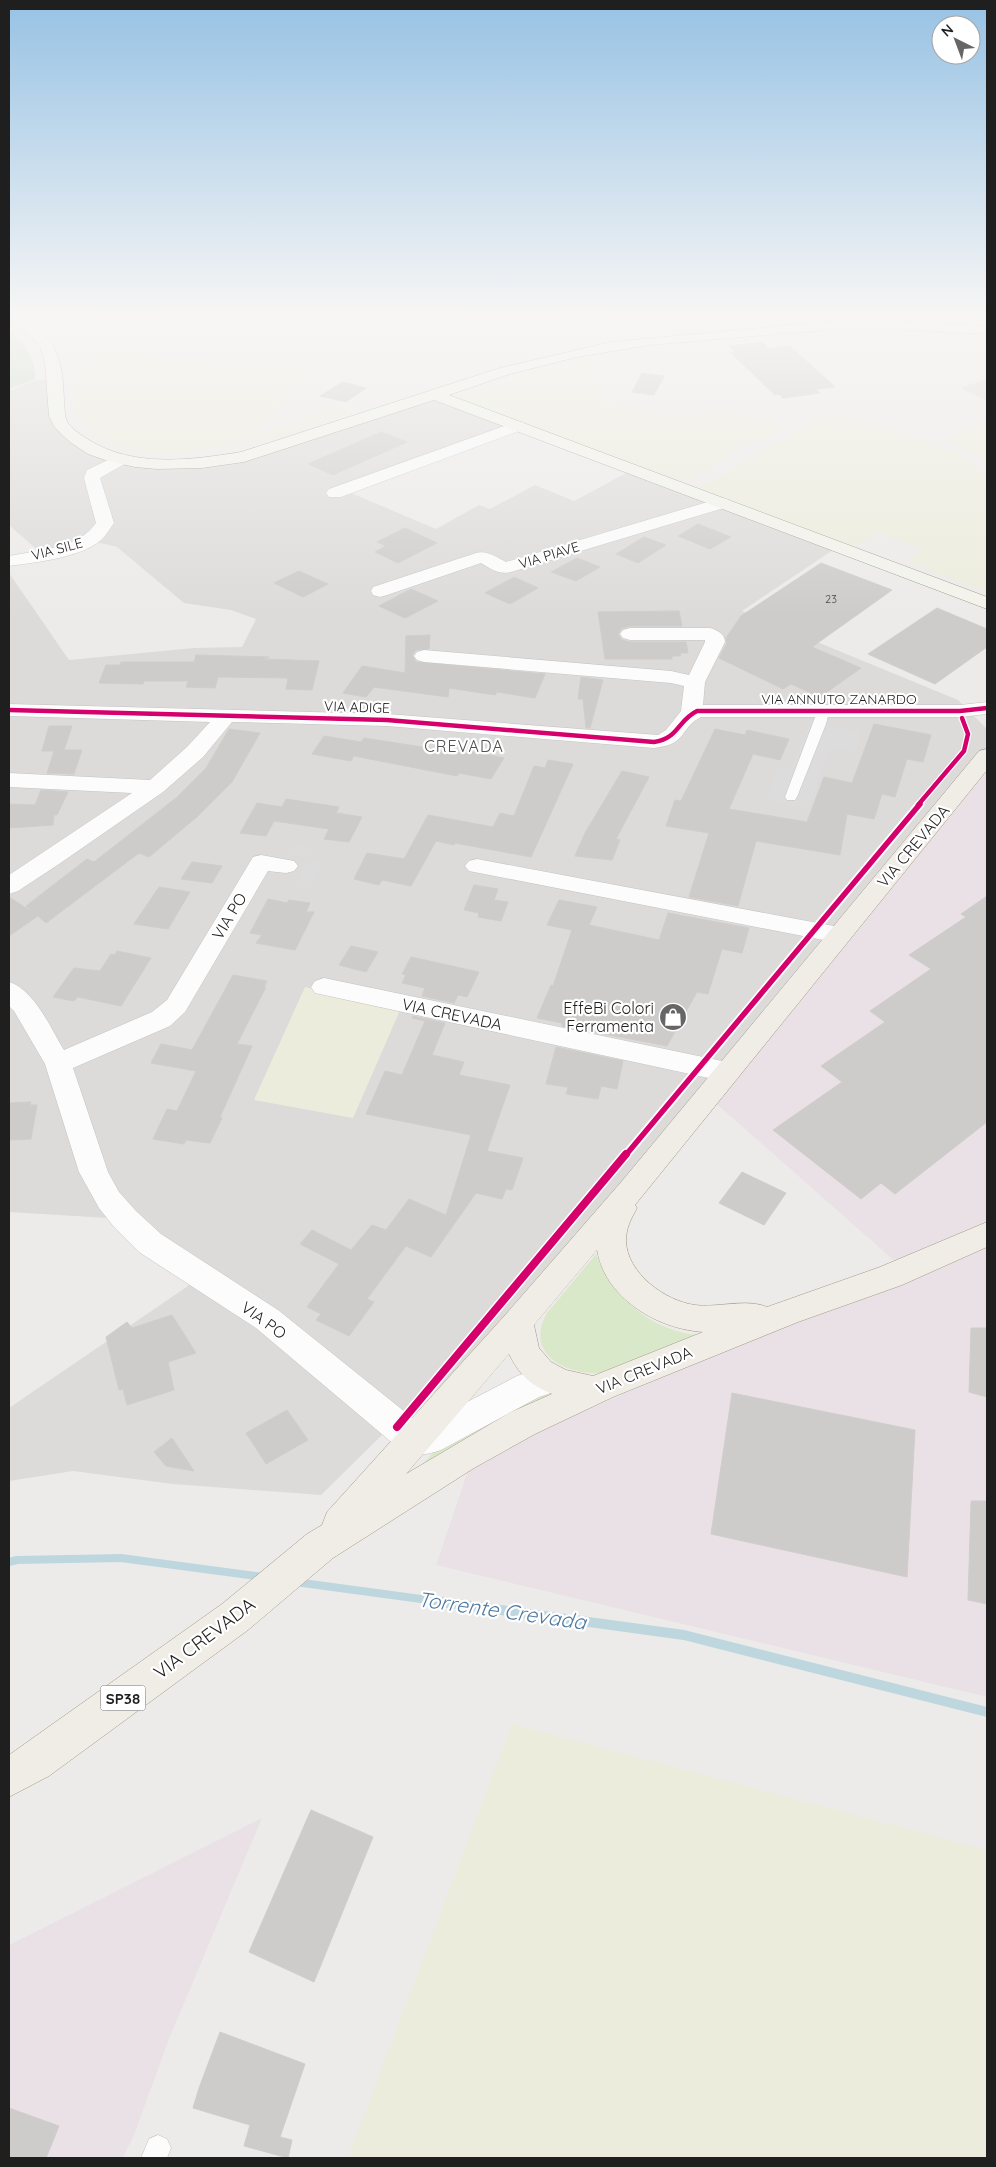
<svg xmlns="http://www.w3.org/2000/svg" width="996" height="2167" font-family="Quicksand,sans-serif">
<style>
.residential{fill:#dcdbda}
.industrial{fill:#eae1e7}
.farmland{fill:#ececdd}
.grass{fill:#dae8ca}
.forest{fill:#c9dac0}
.parking{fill:#dddcdc}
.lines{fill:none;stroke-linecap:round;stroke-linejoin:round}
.stream-far1{stroke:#bed7de;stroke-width:8}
.stream{stroke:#bed7de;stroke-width:10}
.building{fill:#ceccca;stroke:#d0cdca}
.lane-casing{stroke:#c4c3c2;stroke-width:1}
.street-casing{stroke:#c4c3c2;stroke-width:1}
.secondary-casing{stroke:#949682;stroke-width:1}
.primary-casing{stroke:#a29887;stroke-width:1}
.lane{fill:#fcfcfc;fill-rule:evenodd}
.street{fill:#fcfcfc;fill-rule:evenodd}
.secondary{fill:#f3f3ec;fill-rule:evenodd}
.primary{fill:#f0ece6;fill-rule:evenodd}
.cycleway-far2-casing{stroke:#fff;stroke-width:7}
.cycleway-far1-casing{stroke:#fff;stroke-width:9}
.cycleway-casing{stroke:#fff;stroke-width:11}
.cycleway-far2{stroke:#d6006c;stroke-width:4.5}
.cycleway-far1{stroke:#d6006c;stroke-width:5.5}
.cycleway{stroke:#d6006c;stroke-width:8}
.labels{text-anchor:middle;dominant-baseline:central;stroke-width:4.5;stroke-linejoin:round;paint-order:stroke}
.far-number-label{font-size:11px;fill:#4b4a4a}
.far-street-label{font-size:14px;fill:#1f1f1f;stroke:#fff}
.shield{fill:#fff;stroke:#626262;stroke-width:1}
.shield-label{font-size:15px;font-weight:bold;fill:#1f1f1f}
.far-quarter-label{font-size:16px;letter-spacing:1px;fill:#525252;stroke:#fff}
.street-label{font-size:16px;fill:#1f1f1f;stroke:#fff}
.poi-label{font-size:16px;fill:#1f1f1f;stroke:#fff;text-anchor:end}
.near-street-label{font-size:19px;fill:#1f1f1f;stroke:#fff}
.near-water-label{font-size:21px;font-style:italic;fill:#4f79a1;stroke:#fff}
</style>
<rect width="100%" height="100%" fill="#edebe9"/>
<path class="residential" d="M 54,379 L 67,432 L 120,459 L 209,463 L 436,395 L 518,426 L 344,490 L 436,529 L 479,505 L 490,509 L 535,485 L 574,501 L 632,470 L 836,548 L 742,611 L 958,700 L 987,729 L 987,756 L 518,1322 L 381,1436 L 321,1495 L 173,1484 L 73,1471 L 9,1481 L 9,1408 L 188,1286 L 198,1274 L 125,1219 L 9,1212 L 9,573 L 69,660 L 194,648 L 242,647 L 256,619 L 231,610 L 184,603 L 117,547 L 91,541 L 42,554 L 9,525 L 9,391 L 35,380 Z
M 987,379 L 987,401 L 960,388 Z"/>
<path class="industrial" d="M 987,771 L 987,1697 L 436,1565 L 472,1459 L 907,1272 L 712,1100 L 925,842 Z
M 262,1818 L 169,2039 L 134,2135 L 123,2158 L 9,2158 L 9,1945 Z"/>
<path class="farmland" d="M 11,312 L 91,312 L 117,322 L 67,339 Z
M 174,312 L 491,312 L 423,327 L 351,337 L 208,332 L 149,326 L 130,321 Z
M 579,312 L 616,312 L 622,319 L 509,347 L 487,335 Z
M 694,312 L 815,312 L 819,316 L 725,316 Z
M 105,347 L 154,358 L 179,361 L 311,370 L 248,437 L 207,449 L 178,453 L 145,452 L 118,446 L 93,433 L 76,412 L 74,379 L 77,374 Z
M 591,357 L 601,402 L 652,414 L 735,412 L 782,429 L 735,449 L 711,468 L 679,484 L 454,400 L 511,377 Z
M 337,407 L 355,411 L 258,442 L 226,446 Z
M 831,411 L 959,453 L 987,475 L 987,592 L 908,562 L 921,548 L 877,532 L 853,549 L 696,490 Z
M 987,424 L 987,461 L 944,437 Z
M 305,987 L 401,1008 L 353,1118 L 254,1100 Z
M 512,1724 L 987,1850 L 987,2158 L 348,2158 Z"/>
<path class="grass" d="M 596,1254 C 612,1298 651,1330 697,1335 L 601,1373 C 565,1375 524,1354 547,1313 Z
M 547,1394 L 547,1396 L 485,1428 L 422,1465 L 436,1449 L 462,1439 L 529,1398 Z"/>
<path class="forest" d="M 9,330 C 26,345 35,356 35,379 L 9,389 Z"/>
<path class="parking" d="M 810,722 L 861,732 L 854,752 L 831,748 L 808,808 L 766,799 L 779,767 L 791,769 Z
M 292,845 L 315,849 L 310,858 L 286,854 Z
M 310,859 L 323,861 L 309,888 L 296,886 Z"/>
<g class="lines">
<path class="stream-far1" d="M 9,1562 L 17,1560 L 121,1558 L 264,1577
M 295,1582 L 436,1601"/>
<path class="stream" d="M 427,1600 L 684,1635 L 987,1712"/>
</g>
<path class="building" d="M 763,342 L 769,349 L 790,346 L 835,387 L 816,389 L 820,393 L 783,398 L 779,394 L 775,395 L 731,353 L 736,352 L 729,346 Z
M 642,373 L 664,376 L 654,395 L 632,392 Z
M 343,382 L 366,388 L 346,402 L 320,396 Z
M 381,432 L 407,442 L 333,475 L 308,464 Z
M 698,524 L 731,537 L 710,549 L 678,536 Z
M 405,528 L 437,543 L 398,563 L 375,552 L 386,546 L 377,542 Z
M 644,537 L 666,545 L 638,563 L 616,554 Z
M 577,558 L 600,567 L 576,581 L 551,572 Z
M 821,563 L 892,590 L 812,647 L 861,668 L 820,697 L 791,684 L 783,689 L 719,658 L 727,643 L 726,638 L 741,616 Z
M 299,571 L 328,584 L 303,597 L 274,583 Z
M 514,577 L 538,588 L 510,604 L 485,593 Z
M 411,589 L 438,601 L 405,618 L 379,606 Z
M 937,608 L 987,629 L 987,647 L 935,684 L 868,654 Z
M 679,611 L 682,626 L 630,626 L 622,628 L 618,634 L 622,640 L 630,642 L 686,642 L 688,653 L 680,653 L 681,656 L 672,656 L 672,659 L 605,659 L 598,612 Z
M 430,635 L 429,649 L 416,650 L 412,655 L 416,662 L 545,674 L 535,698 L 497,692 L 495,695 L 449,688 L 448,697 L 374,687 L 366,697 L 343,693 L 362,666 L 405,673 L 406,636 Z
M 196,655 L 269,657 L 264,659 L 319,661 L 312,690 L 286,689 L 288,678 L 218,677 L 215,688 L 186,687 L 188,681 L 144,681 L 143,684 L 99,683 L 106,665 L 120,665 L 121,662 L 194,662 Z
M 581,677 L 603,680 L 590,728 L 586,728 L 583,699 L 578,699 Z
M 874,724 L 931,735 L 923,762 L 907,759 L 895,797 L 882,794 L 874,819 L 847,814 L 840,855 L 756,841 L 738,906 L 689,897 L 709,833 L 666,826 L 675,800 L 681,801 L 715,729 L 745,735 L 747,730 L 789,739 L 780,760 L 753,754 L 729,809 L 807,822 L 824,777 L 852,783 Z
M 49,726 L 72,726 L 64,750 L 82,750 L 74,774 L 47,773 L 54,751 L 42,751 Z
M 229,729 L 260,733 L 232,782 L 198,816 L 149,857 L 139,853 L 46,923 L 38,916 L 9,936 L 9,897 L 34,913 L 26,906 L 87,859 L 94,862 L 176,798 L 206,768 Z
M 324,736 L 361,742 L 364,738 L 467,754 L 469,751 L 504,758 L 491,779 L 459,773 L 457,776 L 354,756 L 351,761 L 312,754 Z
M 548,760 L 573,764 L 531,857 L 455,843 L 454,845 L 436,841 L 411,886 L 382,880 L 379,885 L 354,879 L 367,853 L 404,859 L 428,815 L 493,827 L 500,813 L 514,816 L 534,766 L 545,768 Z
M 622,771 L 649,777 L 616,839 L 620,840 L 612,860 L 575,856 L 585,833 Z
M 41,790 L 68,792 L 57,815 L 54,815 L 53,825 L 9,828 L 9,804 L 35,805 Z
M 286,799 L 339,807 L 331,824 L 337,813 L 362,817 L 349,842 L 324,839 L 329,829 L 274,821 L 266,836 L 240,833 L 257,803 L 282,807 Z
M 192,862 L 222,866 L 212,883 L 181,879 Z
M 474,885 L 498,889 L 494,900 L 508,902 L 501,921 L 478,917 L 479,913 L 464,910 Z
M 159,887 L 190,892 L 168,929 L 134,924 Z
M 987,896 L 987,1122 L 895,1194 L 881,1183 L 861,1199 L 773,1130 L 842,1082 L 821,1066 L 885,1022 L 870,1011 L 931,969 L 909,955 L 966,917 L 961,914 Z
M 268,899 L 287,903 L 289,900 L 310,903 L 306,912 L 314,912 L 295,950 L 256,943 L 262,935 L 250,933 Z
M 559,900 L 597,907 L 589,925 L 659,940 L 668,913 L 749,928 L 742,953 L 722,949 L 708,994 L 697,992 L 667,1046 L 562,1026 L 562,1023 L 537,1018 L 551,985 L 553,986 L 572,930 L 547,925 Z
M 351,946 L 378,952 L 366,972 L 339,965 Z
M 117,951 L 151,958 L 121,1006 L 78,997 L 74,1001 L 53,997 L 74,968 L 100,971 L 111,954 L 115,955 Z
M 411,957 L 479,972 L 467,997 L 458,995 L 454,1003 L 422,996 L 425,988 L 402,983 L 406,975 L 402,974 Z
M 233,975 L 267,981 L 264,987 L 266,987 L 237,1044 L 252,1046 L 220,1117 L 222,1118 L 210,1143 L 186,1140 L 184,1144 L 153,1139 L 167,1109 L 177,1111 L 196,1071 L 151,1063 L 161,1044 L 192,1050 Z
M 413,1016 L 445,1023 L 432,1055 L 464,1062 L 459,1075 L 510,1085 L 487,1151 L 523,1158 L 512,1190 L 506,1189 L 502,1199 L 476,1193 L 431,1257 L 406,1246 L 367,1299 L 374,1302 L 349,1336 L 316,1320 L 321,1314 L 307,1307 L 339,1264 L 300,1244 L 312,1230 L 351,1250 L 372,1225 L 386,1230 L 409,1199 L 446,1215 L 471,1135 L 366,1114 L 385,1071 L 402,1075 L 425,1021 L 412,1018 Z
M 556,1047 L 623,1061 L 617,1089 L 601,1086 L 598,1099 L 566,1094 L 568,1087 L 546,1084 Z
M 31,1102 L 30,1105 L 37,1105 L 31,1139 L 9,1140 L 9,1103 Z
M 742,1172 L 786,1193 L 764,1225 L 719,1203 Z
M 172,1315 L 196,1353 L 168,1362 L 174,1390 L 127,1405 L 123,1389 L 119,1390 L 106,1337 L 127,1322 L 132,1328 Z
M 971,1328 L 987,1328 L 987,1397 L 969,1392 Z
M 732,1393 L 915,1430 L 907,1577 L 711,1534 Z
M 287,1410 L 308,1440 L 266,1464 L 246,1433 Z
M 172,1438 L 194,1471 L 166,1466 L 154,1452 Z
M 971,1501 L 987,1501 L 987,1604 L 968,1600 Z
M 311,1810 L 373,1837 L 314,1982 L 249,1952 Z
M 220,2032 L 305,2064 L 280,2137 L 292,2140 L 288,2158 L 244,2146 L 250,2125 L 193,2108 L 199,2088 Z
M 9,2108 L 59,2126 L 46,2158 L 9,2158 Z"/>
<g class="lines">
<g class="lane-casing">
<path id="lane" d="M 823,709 L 829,712 L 826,724 L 797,797 L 795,800 L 787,800 L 785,797 L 817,712 Z
M 158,2135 L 167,2139 L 171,2148 L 167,2158 L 141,2158 L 149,2139 Z"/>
</g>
<g class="street-casing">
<path id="street" d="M 840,312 L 868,312 L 882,315 L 898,322 L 900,325 L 893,329 L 873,321 L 842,315 Z
M 518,421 L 524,423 L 526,426 L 524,429 L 341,497 L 329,497 L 326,493 L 329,489 Z
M 120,454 L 126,455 L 128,459 L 126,463 L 100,478 L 114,523 C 111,527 108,532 105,536 C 86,558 36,562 9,566 L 9,556 C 38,550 78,549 96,523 L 84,478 L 87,470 Z
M 721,498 L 727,499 L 730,503 L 727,507 L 511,572 C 499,575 491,569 481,563 L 387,595 L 380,597 L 373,595 L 371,591 L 373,587 L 476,553 C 487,550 496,557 506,562 Z
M 630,628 L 710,628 C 717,630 725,634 725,642 L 705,682 L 703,705 L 960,705 L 987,702 L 987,714 L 960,717 L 701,717 C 678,729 689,744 654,748 L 387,726 L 232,722 L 203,757 L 163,792 L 59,864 L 18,891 L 9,894 L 9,875 L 132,793 L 9,787 L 9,773 L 150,780 L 187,747 L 210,722 L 9,716 L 9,704 L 387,714 L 658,735 L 666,730 L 681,711 L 684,686 L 671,683 L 424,662 L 417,660 L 414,656 L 417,652 L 424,650 L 671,671 L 689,675 L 705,642 L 705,640 L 630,640 L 623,638 L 620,634 L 623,630 Z
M 261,855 L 294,861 L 298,866 L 294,871 L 286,873 L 268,871 L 185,1012 L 170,1026 L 73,1068 L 108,1172 L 119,1192 L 136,1211 L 161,1234 L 278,1310 L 420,1424 L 425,1424 L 517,1376 L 551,1365 L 563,1369 L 567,1379 L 563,1389 L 539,1397 L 441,1450 C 427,1455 416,1456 402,1451 L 256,1328 L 139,1252 L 114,1227 L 99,1208 L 79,1172 L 45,1064 L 14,1011 L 9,1006 L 9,982 C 34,989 51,1029 64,1050 L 152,1012 L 167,1000 L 253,857 Z
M 477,859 L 839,927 L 848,929 L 851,935 L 848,941 L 839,943 L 469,871 L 465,866 L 469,861 Z
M 324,978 L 727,1062 L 737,1065 L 741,1072 L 737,1079 L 727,1082 L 315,993 L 311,987 L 315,981 Z"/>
</g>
<g class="secondary-casing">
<path id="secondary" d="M 9,312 C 17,312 25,319 32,324 C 60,344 63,368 64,401 C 65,408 64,417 68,423 C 73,430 81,435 89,440 C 134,468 191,460 241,452 L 500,368 L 611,342 L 836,321 L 893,321 L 987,326 L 987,334 L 893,329 L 836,329 L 650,345 L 577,357 L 510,374 L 449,395 L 987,597 L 987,609 L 434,400 L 244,462 L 202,468 L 157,469 L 135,467 L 108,461 L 88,454 L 70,442 L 55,428 L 49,416 L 45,364 L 40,346 L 28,334 L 9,321 Z"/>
</g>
<g class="primary-casing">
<path id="primary" d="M 987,749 L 987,770 L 635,1205 L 637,1208 C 631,1219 626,1228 626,1241 C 627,1273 665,1301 695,1305 C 718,1308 746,1298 767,1307 L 880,1267 L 987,1222 L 987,1247 L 902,1285 L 798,1322 L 613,1397 L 535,1434 L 474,1468 L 333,1558 L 248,1630 L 49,1776 L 9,1797 L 9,1755 L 222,1604 L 307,1534 L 322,1525 L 327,1512 L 507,1313 L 622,1181 L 979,751 ZM 597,1250 C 605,1299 658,1329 703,1332 L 593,1376 L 566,1370 L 551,1362 L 539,1348 L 534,1325 ZM 509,1354 C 519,1375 531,1385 552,1394 L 511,1412 L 406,1474 Z"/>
</g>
<use href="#lane" class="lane"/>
<use href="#street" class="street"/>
<use href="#secondary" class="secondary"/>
<use href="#primary" class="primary"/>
<g class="cycleway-far2-casing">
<path id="cycleway-far2" d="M 9,710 L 387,720 L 654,742 C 678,739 678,720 697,711 L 960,711 L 987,708
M 918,805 L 964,751 L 968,734 L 962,718"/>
</g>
<g class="cycleway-far1-casing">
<path id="cycleway-far1" d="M 625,1156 L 920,804"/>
</g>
<g class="cycleway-casing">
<path id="cycleway" d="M 397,1427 L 626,1154"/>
</g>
<use href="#cycleway-far2" class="cycleway-far2"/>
<use href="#cycleway-far1" class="cycleway-far1"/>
<use href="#cycleway" class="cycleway"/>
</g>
<linearGradient id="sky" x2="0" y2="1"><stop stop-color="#97c2e4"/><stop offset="0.51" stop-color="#f7f6f5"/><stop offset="1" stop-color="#f7f6f5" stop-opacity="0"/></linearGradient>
<rect width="996" height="615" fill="url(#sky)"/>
<defs>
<g id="shop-disc" transform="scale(1.4375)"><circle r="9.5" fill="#676666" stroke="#fff"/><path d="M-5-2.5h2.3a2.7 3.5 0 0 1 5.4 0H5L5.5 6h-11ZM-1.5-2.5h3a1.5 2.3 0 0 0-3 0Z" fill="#fff"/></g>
</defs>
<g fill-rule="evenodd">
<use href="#shop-disc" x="673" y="1017"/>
</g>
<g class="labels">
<g class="far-number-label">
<text x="831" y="599">23</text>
</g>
<g class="far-street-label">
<text transform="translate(57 549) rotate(-15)">VIA SILE</text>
<text transform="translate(549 555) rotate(-17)">VIA PIAVE</text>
<text x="839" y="699">VIA ANNUTO ZANARDO</text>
<text transform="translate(357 707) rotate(2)">VIA ADIGE</text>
</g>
<rect class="shield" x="100.5" y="1685.5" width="45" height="25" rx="4"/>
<g class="shield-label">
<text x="123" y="1698">SP38</text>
</g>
<g class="far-quarter-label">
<text x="464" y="746">CREVADA</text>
</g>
<g class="street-label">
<text transform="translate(913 846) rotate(-50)">VIA CREVADA</text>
<text transform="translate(229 916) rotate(-59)">VIA PO</text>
<text transform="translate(452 1014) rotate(12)">VIA CREVADA</text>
<text transform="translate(264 1320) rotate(36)">VIA PO</text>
<text transform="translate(644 1370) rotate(-22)">VIA CREVADA</text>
</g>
<g class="poi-label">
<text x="654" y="1008">EffeBi Colori<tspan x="654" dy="18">Ferramenta</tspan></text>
</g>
<g class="near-street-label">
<text transform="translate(204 1638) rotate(-37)">VIA CREVADA</text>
</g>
<g class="near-water-label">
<text transform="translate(502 1610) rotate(8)">Torrente Crevada</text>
</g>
</g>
<rect width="996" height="2167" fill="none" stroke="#1f1f1f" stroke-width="20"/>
<g transform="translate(956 40) rotate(318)"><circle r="24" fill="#ffffff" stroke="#a5a5a5"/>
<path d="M0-4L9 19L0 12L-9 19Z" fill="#676666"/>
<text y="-8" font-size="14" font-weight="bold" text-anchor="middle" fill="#1f1f1f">N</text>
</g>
</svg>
